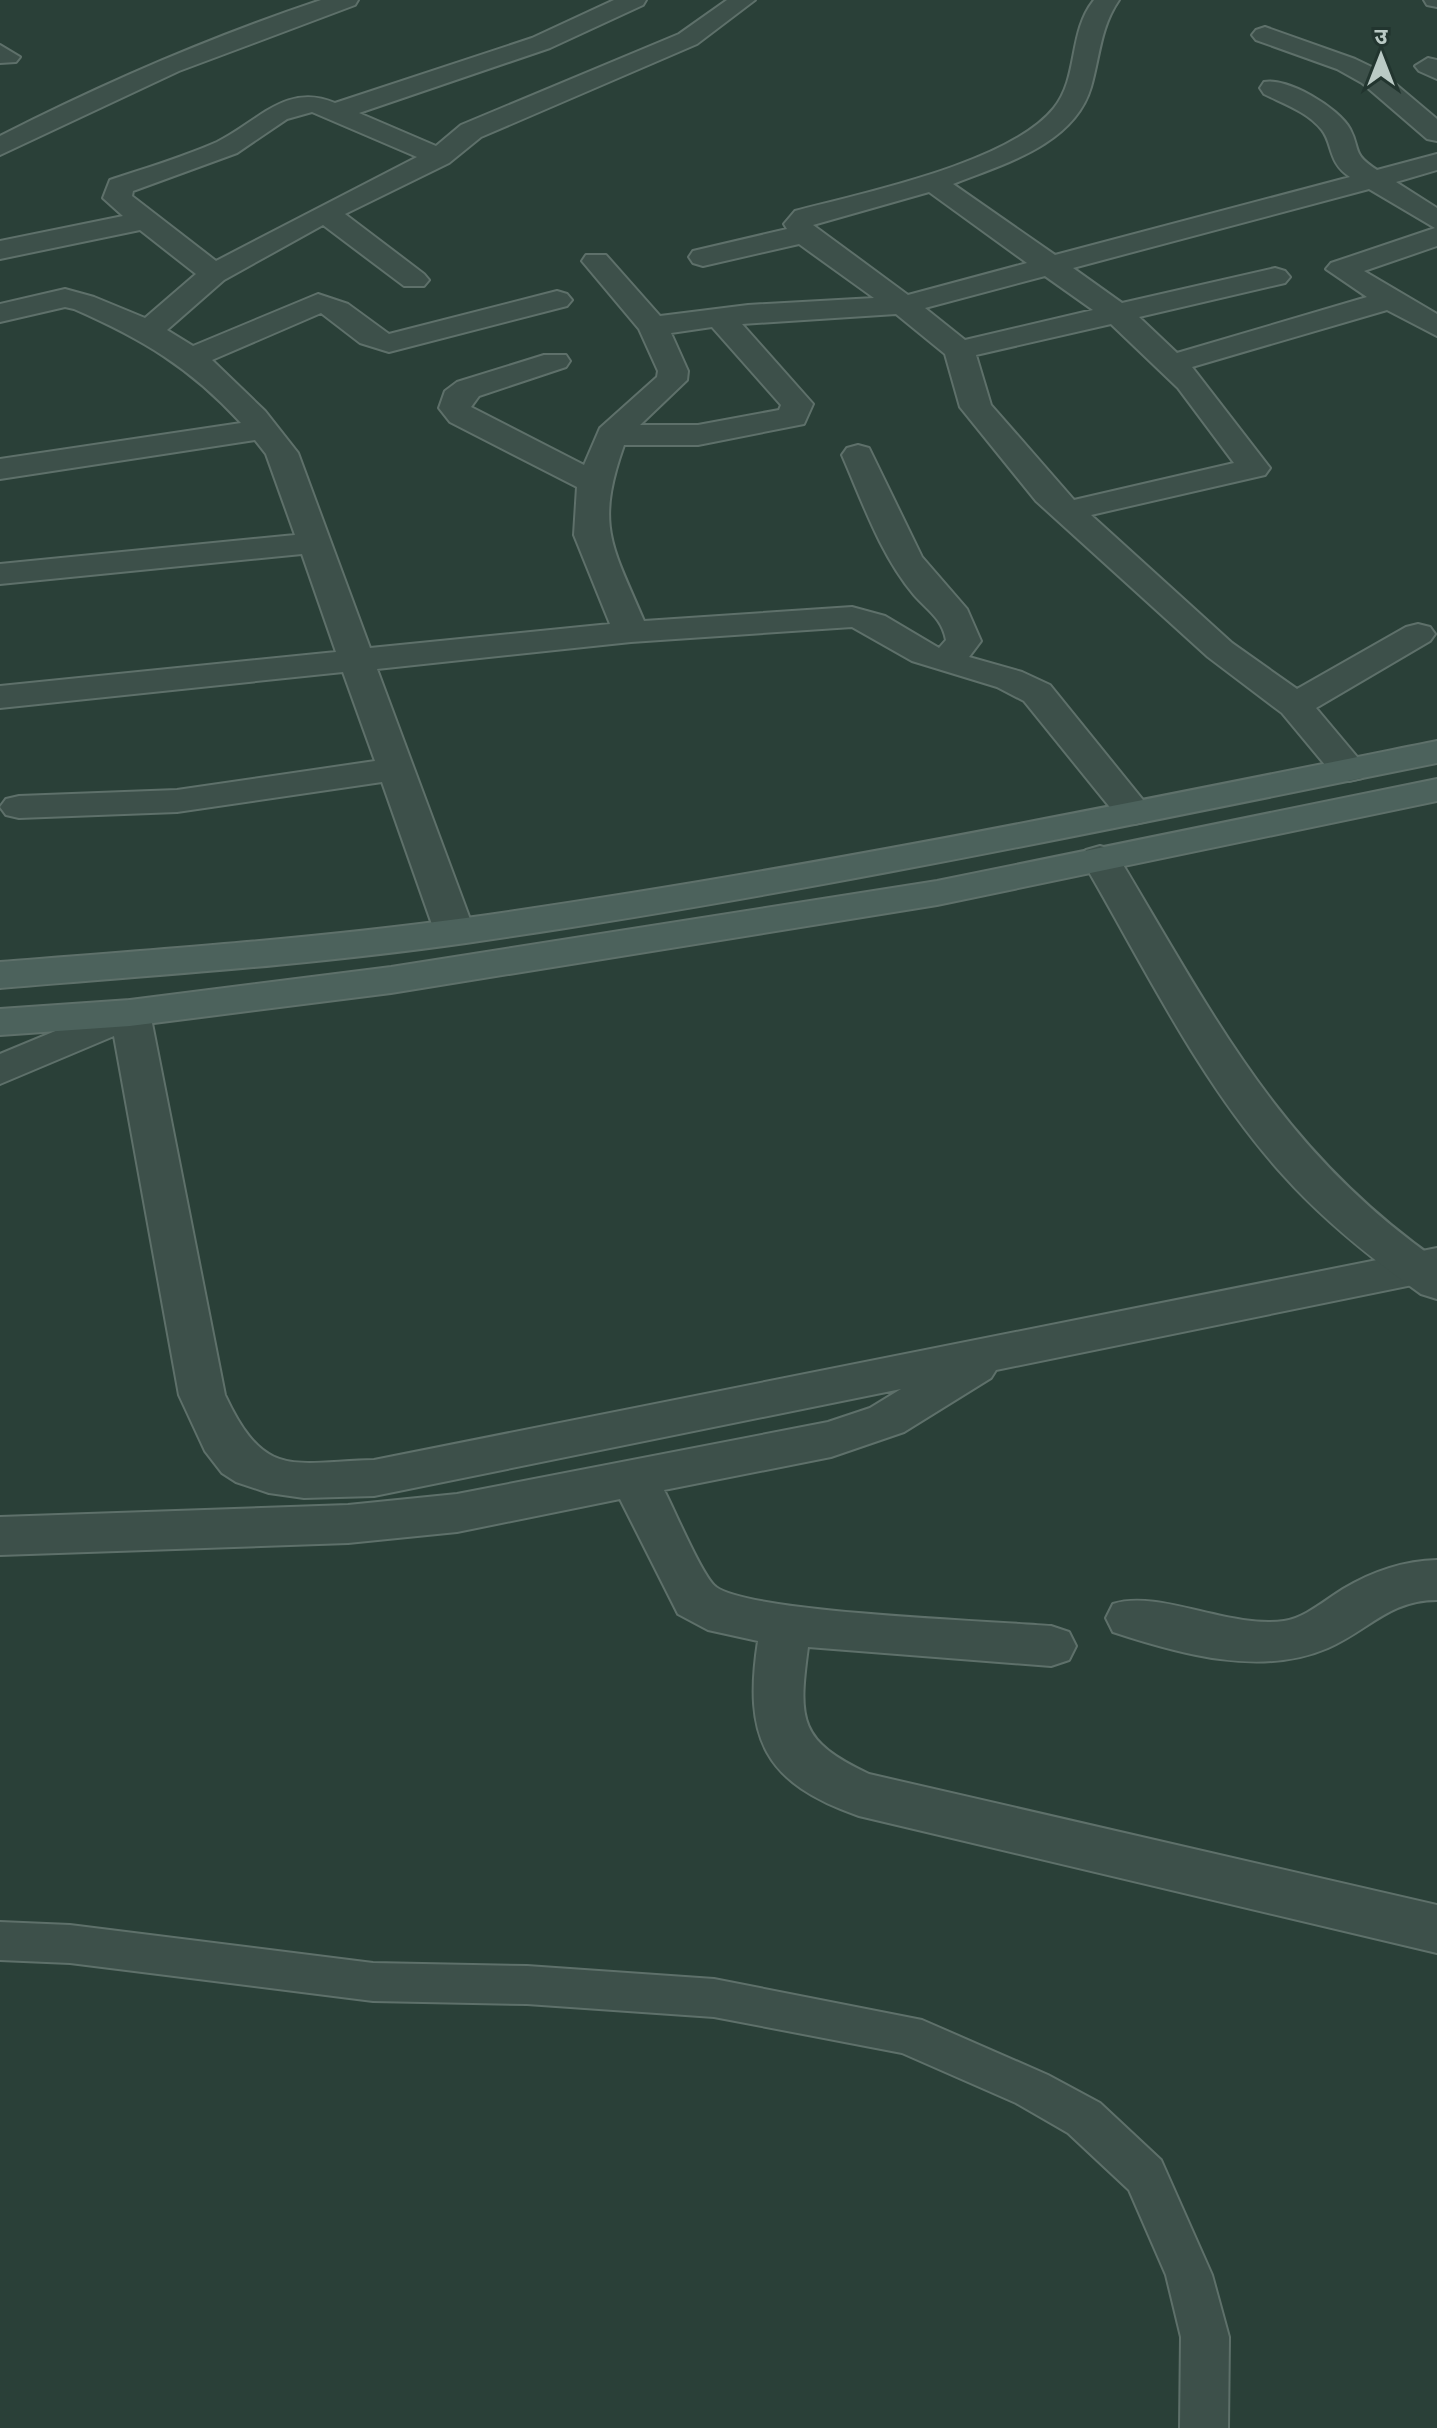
<svg xmlns="http://www.w3.org/2000/svg" width="1437" height="2428" font-family="Karla,'Noto Sans Devanagari',sans-serif">
<style>
.lines{fill:none;stroke-linecap:round;stroke-linejoin:round}
.service-casing{stroke:#5e706a;stroke-width:4}
.minor-casing{stroke:#5e706a;stroke-width:4}
.tertiary-casing{stroke:#5e706a;stroke-width:4}
.secondary-casing{stroke:#5e706a;stroke-width:4}
.service{fill:#3d504a;fill-rule:evenodd}
.minor{fill:#3d504a;fill-rule:evenodd}
.tertiary{fill:#3d504a;fill-rule:evenodd}
.secondary{fill:#4c625c;fill-rule:evenodd}
</style>
<rect width="100%" height="100%" fill="#2a4038"/>
<g class="lines">
<g class="service-casing">
<path id="service" d="M 0,1922 L 70,1925 L 373,1963 L 527,1966 L 714,1979 L 922,2020 L 1048,2075 L 1100,2103 L 1161,2160 L 1212,2275 L 1229,2337 L 1228,2428 L 1180,2428 L 1181,2337 L 1166,2275 L 1129,2190 L 1068,2133 L 1016,2103 L 902,2053 L 714,2017 L 527,2004 L 373,2001 L 70,1963 L 0,1960 Z"/>
</g>
<g class="minor-casing">
<path id="minor" d="M 321,0 L 358,0 L 355,5 L 179,71 L 0,155 L 0,136 C 104,83 210,37 321,0 Z
M 614,0 L 646,0 L 643,5 L 550,48 L 359,113 L 436,146 L 461,125 L 679,34 L 727,0 L 755,0 L 697,44 L 481,137 L 449,163 L 345,214 L 424,274 L 429,280 L 424,286 L 404,286 L 323,225 L 224,280 L 167,330 L 193,346 L 318,294 L 348,304 L 389,334 L 557,291 L 567,294 L 572,300 L 567,306 L 389,352 L 360,343 L 321,313 L 212,360 L 265,411 L 298,453 L 370,648 L 610,624 L 574,535 L 577,487 L 450,422 L 439,408 L 445,391 L 457,382 L 544,355 L 566,355 L 570,361 L 566,367 L 479,396 L 471,407 L 584,465 L 600,428 L 657,377 L 658,371 L 639,329 L 582,261 L 586,255 L 606,255 L 660,316 L 748,305 L 874,298 L 799,244 L 703,266 L 693,263 L 689,257 L 693,251 L 787,229 L 784,224 L 795,211 C 863,193 1010,163 1054,108 C 1079,77 1068,32 1094,0 L 1119,0 C 1100,28 1100,56 1091,87 C 1074,145 1003,164 953,184 L 1055,255 L 1350,177 C 1328,163 1333,144 1322,130 C 1308,112 1284,104 1264,94 L 1260,88 L 1264,82 C 1287,77 1339,108 1350,129 C 1361,150 1351,153 1377,170 L 1437,154 L 1437,170 L 1396,182 L 1437,208 L 1437,246 L 1364,271 L 1437,314 L 1437,336 L 1387,310 L 1192,367 L 1270,468 L 1265,475 L 1091,515 L 1232,643 L 1297,689 L 1406,627 L 1418,624 L 1430,627 L 1435,634 L 1430,641 L 1316,708 L 1368,770 L 1362,778 L 1349,781 L 1336,778 L 1282,713 L 1208,657 L 1036,501 L 960,407 L 945,354 L 896,314 L 742,324 L 813,404 L 804,424 L 698,445 L 624,445 C 595,527 612,545 644,621 L 852,607 L 885,616 L 939,648 L 946,640 C 942,618 927,610 914,595 C 880,554 863,503 842,455 L 847,448 L 858,445 L 869,448 L 922,557 L 967,609 L 981,641 L 969,657 L 1022,672 L 1050,685 L 1147,805 L 1153,813 L 1147,821 L 1134,824 L 1121,821 L 1024,701 L 997,687 L 912,661 L 852,627 L 631,642 L 377,669 L 474,930 L 468,939 L 454,942 L 440,939 L 434,930 L 382,782 L 177,812 L 19,818 L 6,815 L 0,807 L 6,799 L 19,796 L 177,790 L 375,761 L 343,672 L 0,708 L 0,686 L 336,652 L 302,554 L 0,584 L 0,564 L 295,535 L 266,454 L 255,440 L 0,479 L 0,459 L 241,423 C 190,367 142,339 74,309 L 65,307 L 0,322 L 0,304 L 65,289 L 94,297 L 145,318 L 196,274 L 140,230 L 0,259 L 0,241 L 123,216 L 103,198 L 110,180 C 146,168 183,157 217,142 C 258,122 286,82 335,103 L 532,38 ZM 312,112 L 417,157 L 216,261 L 132,196 L 133,191 L 237,153 L 287,119 ZM 1369,189 L 1435,228 L 1331,263 L 1326,269 L 1367,297 L 1177,353 L 1139,317 L 1285,283 L 1290,277 L 1285,271 L 1275,268 L 1122,303 L 1073,268 ZM 929,192 L 1027,263 L 908,295 L 813,225 ZM 1045,276 L 1093,310 L 965,340 L 925,308 ZM 1111,324 L 1178,388 L 1234,463 L 1074,500 L 991,405 L 976,355 ZM 712,327 L 781,405 L 779,410 L 698,425 L 640,425 L 687,380 L 688,371 L 671,333 Z
M 1424,0 L 1437,0 L 1437,7 L 1427,5 Z
M 1265,27 L 1355,59 L 1380,71 L 1437,119 L 1437,141 L 1427,139 L 1362,83 L 1337,69 L 1256,40 L 1252,35 L 1256,30 Z
M 0,45 L 20,57 L 16,62 L 0,63 Z
M 1428,58 L 1437,60 L 1437,79 L 1419,71 L 1415,66 Z
M 130,1000 L 144,1004 L 150,1013 L 225,1395 C 265,1480 291,1462 374,1460 L 1437,1248 L 1437,1280 L 996,1370 L 991,1378 L 904,1432 L 831,1457 L 664,1490 C 674,1509 703,1578 716,1587 C 751,1613 993,1621 1051,1626 L 1069,1632 L 1076,1646 L 1069,1660 L 1051,1666 L 808,1647 C 798,1721 799,1741 869,1774 L 1437,1905 L 1437,1953 L 859,1816 C 764,1783 743,1738 758,1641 L 708,1630 L 678,1614 L 620,1499 L 457,1532 L 348,1543 L 0,1555 L 0,1517 L 348,1505 L 457,1494 L 828,1422 L 870,1408 L 901,1389 L 374,1496 L 304,1498 L 269,1493 L 236,1482 L 222,1473 L 205,1451 L 179,1395 L 114,1036 L 0,1084 L 0,1054 Z
M 1437,1560 L 1437,1600 C 1389,1600 1369,1630 1328,1648 C 1261,1677 1180,1654 1113,1632 L 1106,1618 L 1113,1604 C 1159,1589 1229,1629 1284,1621 C 1305,1618 1325,1600 1343,1589 C 1373,1571 1403,1561 1437,1560 Z"/>
</g>
<g class="tertiary-casing">
<path id="tertiary" d="M 1100,846 L 1114,850 L 1119,858 C 1215,1018 1280,1150 1437,1260 L 1437,1299 L 1421,1294 C 1372,1259 1324,1221 1283,1175 C 1199,1082 1144,966 1081,858 L 1086,850 Z"/>
</g>
<g class="secondary-casing">
<path id="secondary" d="M 1437,741 L 1437,763 C 1114,828 792,896 466,943 C 311,965 156,975 0,988 L 0,962 C 156,950 311,939 466,918 C 792,872 1114,806 1437,741 Z
M 1437,779 L 1437,801 L 937,905 L 391,993 L 130,1026 L 0,1035 L 0,1009 L 130,1000 L 391,967 L 937,881 Z"/>
</g>
<use href="#service" class="service"/>
<use href="#minor" class="minor"/>
<use href="#tertiary" class="tertiary"/>
<use href="#secondary" class="secondary"/>
</g>
<g transform="translate(1381 56)" stroke="#22352f" stroke-width="6" paint-order="stroke">
<path d="M0-6L14 30L0 20L-14 30Z" fill="#bacac5"/>
<text y="-12" font-size="22" font-weight="bold" text-anchor="middle" fill="#bacac5">उ</text>
</g>
</svg>
